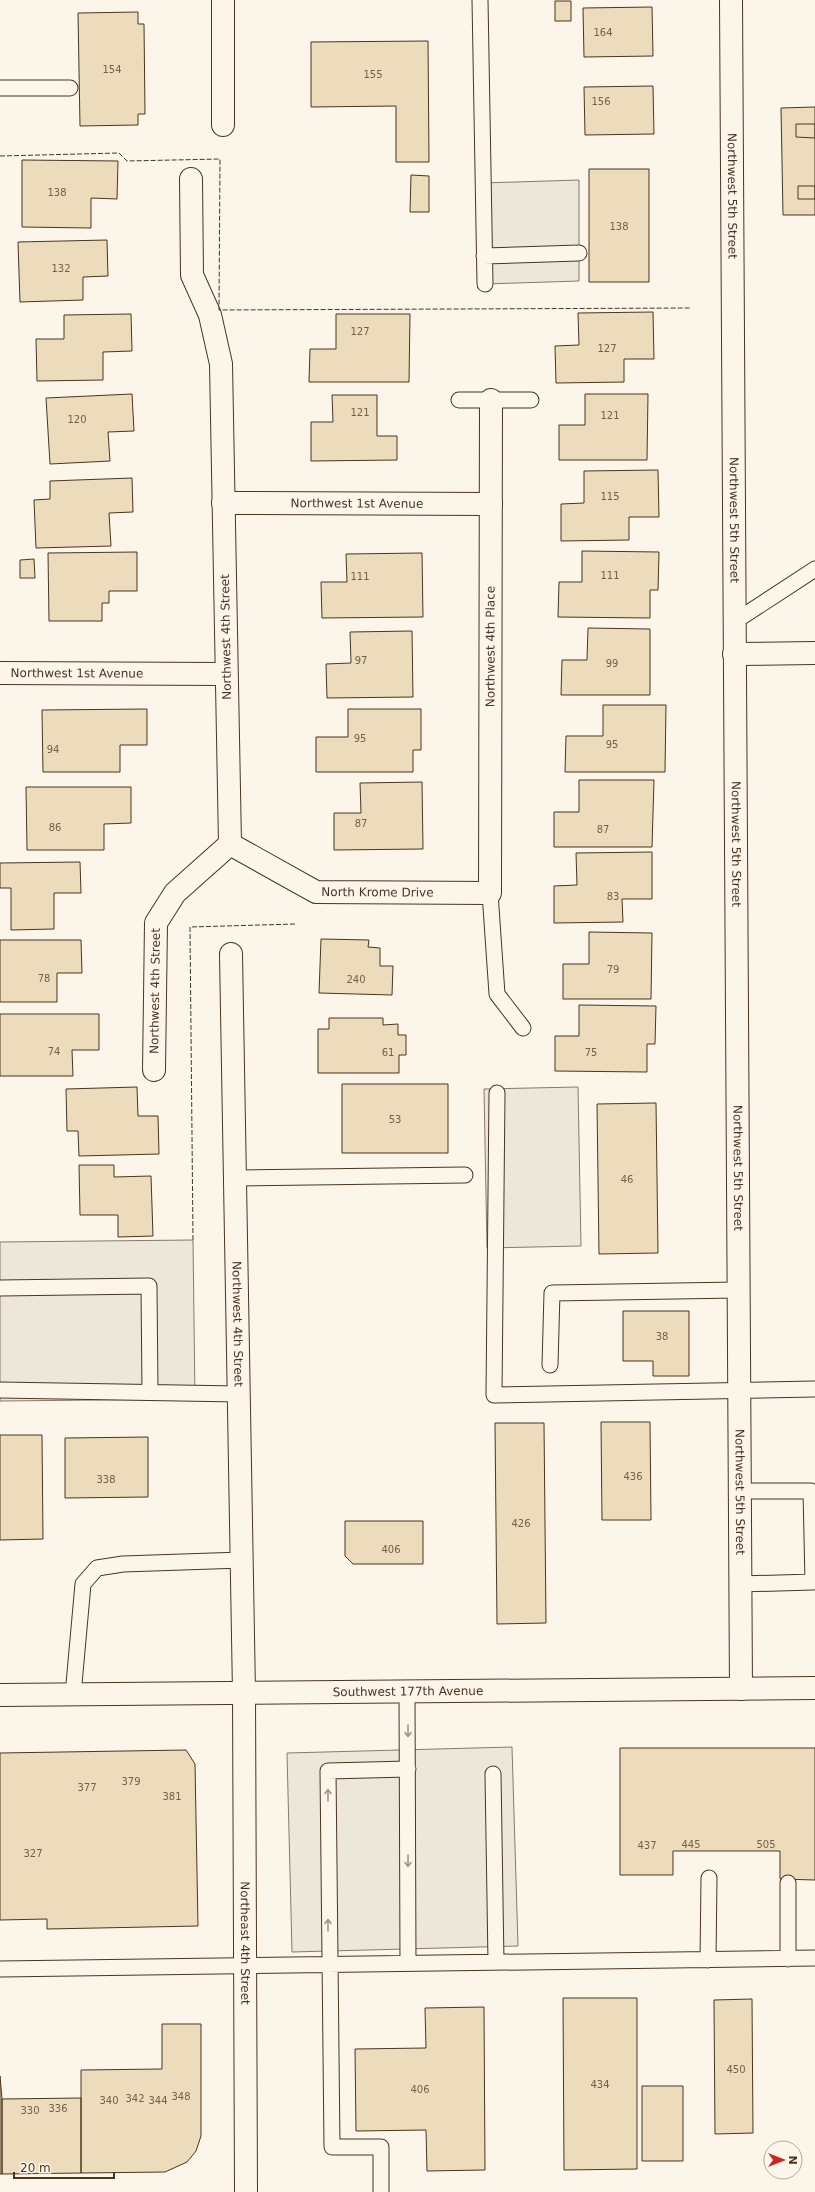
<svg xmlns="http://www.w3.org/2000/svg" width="815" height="2192" font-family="'DejaVu Sans',sans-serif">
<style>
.parking{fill:#ede7d9;stroke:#887966}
.building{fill:#ecdcbc;stroke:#4a3520}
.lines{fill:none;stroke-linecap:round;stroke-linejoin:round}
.lane-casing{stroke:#4a3520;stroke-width:17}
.street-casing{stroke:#4a3520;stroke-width:24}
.secondary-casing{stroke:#4a3520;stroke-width:24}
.lane{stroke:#fbf6e9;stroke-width:15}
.street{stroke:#fbf6e9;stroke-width:22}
.secondary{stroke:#fbf6e9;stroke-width:22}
.fence{stroke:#4a3520;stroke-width:1;stroke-dasharray:5 2;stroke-linecap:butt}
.oneway{stroke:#a29684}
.labels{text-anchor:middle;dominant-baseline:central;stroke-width:3;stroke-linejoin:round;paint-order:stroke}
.number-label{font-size:10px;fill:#725f47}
.street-label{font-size:12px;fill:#4a3520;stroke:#fbf6e9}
</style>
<rect width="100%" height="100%" fill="#fbf6e9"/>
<path class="parking" d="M 579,180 L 579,281 L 485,284 L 483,183 Z
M 578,1087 L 581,1246 L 487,1248 L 484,1089 Z
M 193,1240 L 195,1399 L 0,1401 L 0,1242 Z
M 512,1747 L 518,1946 L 292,1952 L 287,1753 Z"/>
<path class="building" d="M 555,1 L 571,1 L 571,21 L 555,21 Z
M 652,7 L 653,56 L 584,57 L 583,8 Z
M 138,12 L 138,24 L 144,24 L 145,114 L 138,114 L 138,125 L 80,126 L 78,13 Z
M 428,41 L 429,162 L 396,162 L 396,106 L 311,107 L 311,42 Z
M 653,86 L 654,134 L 585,135 L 584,87 Z
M 815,107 L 815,215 L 783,215 L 781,108 Z
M 796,124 L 815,124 L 815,138 L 796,137 Z
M 22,160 L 118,161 L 117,199 L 91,198 L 91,228 L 22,227 Z
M 589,169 L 649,169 L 649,282 L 589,282 Z
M 411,175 L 429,176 L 429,212 L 410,212 Z
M 798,186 L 815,186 L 815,199 L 798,199 Z
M 107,240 L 108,276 L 83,277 L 83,300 L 20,302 L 18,242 Z
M 653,312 L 654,359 L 624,359 L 624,382 L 556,383 L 555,346 L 579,345 L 578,313 Z
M 131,314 L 132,351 L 103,352 L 103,380 L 37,381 L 36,339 L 64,339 L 64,315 Z
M 336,314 L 410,314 L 409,382 L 309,382 L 310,349 L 336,349 Z
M 132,394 L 134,431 L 108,432 L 110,461 L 50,464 L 46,398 Z
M 585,394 L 648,394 L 647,460 L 559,460 L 559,425 L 585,425 Z
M 332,395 L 377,395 L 377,436 L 397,436 L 397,460 L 311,461 L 311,422 L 333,422 Z
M 658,470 L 659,517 L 629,517 L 629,540 L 561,541 L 561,504 L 584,503 L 584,471 Z
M 132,478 L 133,512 L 109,513 L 111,546 L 36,548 L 34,500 L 50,499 L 50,481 Z
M 582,551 L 659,552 L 658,590 L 650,590 L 650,618 L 558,617 L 559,582 L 582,582 Z
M 137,552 L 137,591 L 109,591 L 109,603 L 102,603 L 102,621 L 49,621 L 48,553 Z
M 422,553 L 423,617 L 322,618 L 321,582 L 347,582 L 346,554 Z
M 34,559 L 35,578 L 20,578 L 20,560 Z
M 588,628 L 650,629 L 650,695 L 561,695 L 562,660 L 587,660 Z
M 412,631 L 413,697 L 327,698 L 326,664 L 351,663 L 350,632 Z
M 603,705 L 666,705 L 665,772 L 565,772 L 566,736 L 603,736 Z
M 147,709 L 147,745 L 120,745 L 120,772 L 43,772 L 42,710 Z
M 348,709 L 421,709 L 421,750 L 413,750 L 413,772 L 316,772 L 316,737 L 348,737 Z
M 579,780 L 654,780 L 652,847 L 554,847 L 554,812 L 579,812 Z
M 422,782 L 423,849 L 334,850 L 334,813 L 361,813 L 360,783 Z
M 26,787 L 131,787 L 131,823 L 104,824 L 104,850 L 27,850 Z
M 652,852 L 652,899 L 622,899 L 623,922 L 554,923 L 554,886 L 577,885 L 576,853 Z
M 80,862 L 81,893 L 54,893 L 54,929 L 11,930 L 11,888 L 0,888 L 0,863 Z
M 589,932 L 652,933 L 651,999 L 563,999 L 563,964 L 589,964 Z
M 321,939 L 369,940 L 368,947 L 380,948 L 380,966 L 393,966 L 392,995 L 319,993 Z
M 0,940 L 81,940 L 82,973 L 57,973 L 57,1002 L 0,1002 Z
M 579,1005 L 656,1006 L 655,1044 L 647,1044 L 647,1072 L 555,1071 L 555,1036 L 579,1036 Z
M 0,1014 L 99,1014 L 99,1050 L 72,1050 L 73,1076 L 0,1076 Z
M 329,1018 L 383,1018 L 383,1025 L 398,1024 L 398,1035 L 406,1035 L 406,1055 L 399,1055 L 399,1073 L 318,1073 L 318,1029 L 329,1029 Z
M 342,1084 L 448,1084 L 448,1153 L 342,1153 Z
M 137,1087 L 138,1116 L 158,1116 L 159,1154 L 79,1156 L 78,1131 L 67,1131 L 66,1089 Z
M 656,1103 L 658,1253 L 599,1254 L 597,1104 Z
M 79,1165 L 114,1165 L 114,1177 L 151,1176 L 153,1236 L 118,1237 L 118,1215 L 80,1215 Z
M 623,1311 L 689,1311 L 689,1376 L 653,1376 L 653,1361 L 623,1361 Z
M 601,1422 L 650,1422 L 651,1520 L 602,1520 Z
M 495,1423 L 544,1423 L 546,1623 L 497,1624 Z
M 0,1435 L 42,1435 L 43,1539 L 0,1540 Z
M 148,1437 L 148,1497 L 65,1498 L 65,1438 Z
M 345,1521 L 423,1521 L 423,1564 L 353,1564 L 345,1556 Z
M 620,1748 L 815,1748 L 815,1880 L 780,1879 L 780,1851 L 673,1851 L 673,1875 L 620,1875 Z
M 186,1750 L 195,1764 L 198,1926 L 47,1929 L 47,1919 L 0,1920 L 0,1753 Z
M 563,1998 L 637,1998 L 637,2169 L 564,2170 Z
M 752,1999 L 753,2133 L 715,2134 L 714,2000 Z
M 484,2007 L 485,2170 L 427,2171 L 426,2130 L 356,2131 L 355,2049 L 426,2048 L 425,2008 Z
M 162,2024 L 201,2024 L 201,2136 L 196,2151 L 187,2162 L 165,2172 L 81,2173 L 81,2070 L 162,2069 Z
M 0,2076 L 2,2099 L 2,2174 L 0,2174 Z
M 642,2086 L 683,2086 L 683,2161 L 642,2161 Z
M 81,2098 L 81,2173 L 2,2174 L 2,2099 Z"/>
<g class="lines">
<g class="lane-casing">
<path id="lane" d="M 480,0 L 485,284
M 0,88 L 70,88
M 484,256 L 579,253
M 459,400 L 531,400
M 734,622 L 815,569
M 490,893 L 497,994 L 523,1028
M 497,1093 L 494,1395 L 815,1389
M 235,1178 L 465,1175
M 0,1288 L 149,1286 L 150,1392
M 550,1365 L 552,1293 L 738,1290
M 0,1390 L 239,1394
M 739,1491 L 811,1491 L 813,1582 L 740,1584
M 407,1692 L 408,1963
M 73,1695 L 83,1584 L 97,1568 L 123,1564 L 242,1560
M 493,1774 L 496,1962
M 788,1883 L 788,1959
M 708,1960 L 709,1878
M 0,1969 L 815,1958
M 381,2192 L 381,2147 L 332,2147 L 328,1771 L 408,1769"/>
</g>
<g class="street-casing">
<g id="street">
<path d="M 223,0 L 223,125"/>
<path id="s1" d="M 731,0 L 741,1689"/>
<path id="s2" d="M 223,503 L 491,504"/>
<path d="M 734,654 L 815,653"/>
<path id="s3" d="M 0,673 L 226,674"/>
<path id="s4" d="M 230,844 L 316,892 L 490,893 L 491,400"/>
<path id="s5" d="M 231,954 L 244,1693"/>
<path id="s6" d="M 154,1070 L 156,923 L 175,893 L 230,844 L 221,364 L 210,315 L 192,275 L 191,179"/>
</g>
</g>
<g class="secondary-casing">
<g id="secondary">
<path id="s7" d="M 244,1693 L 246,2192"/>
<path id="s8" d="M 0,1695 L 815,1688"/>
</g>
</g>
<use href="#lane" class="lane"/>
<use href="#street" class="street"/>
<use href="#secondary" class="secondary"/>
<path class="fence" d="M 0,156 L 119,153 L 127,161 L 220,159 L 219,310 L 691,308
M 193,1240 L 190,927 L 296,924"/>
</g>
<defs><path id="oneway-shaft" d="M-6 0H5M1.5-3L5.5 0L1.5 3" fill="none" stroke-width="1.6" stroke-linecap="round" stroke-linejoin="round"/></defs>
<g class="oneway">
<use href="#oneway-shaft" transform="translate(408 1731) rotate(90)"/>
<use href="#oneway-shaft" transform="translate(328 1795) rotate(-90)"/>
<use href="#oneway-shaft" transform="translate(408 1861) rotate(90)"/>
<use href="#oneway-shaft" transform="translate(328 1925) rotate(-90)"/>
</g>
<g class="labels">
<g class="number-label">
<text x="603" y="32">164</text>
<text x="112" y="69">154</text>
<text x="373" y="74">155</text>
<text x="601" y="101">156</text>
<text x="57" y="192">138</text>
<text x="619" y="226">138</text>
<text x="61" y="268">132</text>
<text x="360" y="331">127</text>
<text x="607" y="348">127</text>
<text x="360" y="412">121</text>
<text x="610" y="415">121</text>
<text x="77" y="419">120</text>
<text x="610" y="496">115</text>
<text x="610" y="575">111</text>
<text x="360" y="576">111</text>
<text x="361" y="660">97</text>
<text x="612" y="663">99</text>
<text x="360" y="738">95</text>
<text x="612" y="744">95</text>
<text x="53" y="749">94</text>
<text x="361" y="823">87</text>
<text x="55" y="827">86</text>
<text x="603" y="829">87</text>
<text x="613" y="896">83</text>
<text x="613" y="969">79</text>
<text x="44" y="978">78</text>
<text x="356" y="979">240</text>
<text x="54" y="1051">74</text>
<text x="388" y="1052">61</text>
<text x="591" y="1052">75</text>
<text x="395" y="1119">53</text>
<text x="627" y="1179">46</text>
<text x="662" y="1336">38</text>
<text x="633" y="1476">436</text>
<text x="106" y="1479">338</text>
<text x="521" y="1523">426</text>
<text x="391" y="1549">406</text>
<text x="131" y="1781">379</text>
<text x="87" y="1787">377</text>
<text x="172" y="1796">381</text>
<text x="691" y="1844">445</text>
<text x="766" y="1844">505</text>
<text x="647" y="1845">437</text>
<text x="33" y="1853">327</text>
<text x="736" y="2069">450</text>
<text x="600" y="2084">434</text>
<text x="420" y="2089">406</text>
<text x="181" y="2096">348</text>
<text x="135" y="2098">342</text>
<text x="109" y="2100">340</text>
<text x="158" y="2100">344</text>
<text x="58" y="2108">336</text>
<text x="30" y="2110">330</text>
</g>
<g class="street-label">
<text stroke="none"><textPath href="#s1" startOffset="196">Northwest 5th Street</textPath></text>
<text stroke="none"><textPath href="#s2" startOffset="134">Northwest 1st Avenue</textPath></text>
<text stroke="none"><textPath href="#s1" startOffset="520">Northwest 5th Street</textPath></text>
<text transform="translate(226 637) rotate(-91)">Northwest 4th Street</text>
<text stroke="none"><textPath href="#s4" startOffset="519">Northwest 4th Place</textPath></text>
<text stroke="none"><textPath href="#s3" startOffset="77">Northwest 1st Avenue</textPath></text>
<text stroke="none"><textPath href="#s1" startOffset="844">Northwest 5th Street</textPath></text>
<text stroke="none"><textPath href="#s4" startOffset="160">North Krome Drive</textPath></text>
<text stroke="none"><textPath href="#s6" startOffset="79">Northwest 4th Street</textPath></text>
<text stroke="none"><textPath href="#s1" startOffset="1168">Northwest 5th Street</textPath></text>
<text stroke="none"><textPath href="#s5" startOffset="370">Northwest 4th Street</textPath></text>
<text stroke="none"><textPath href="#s1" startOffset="1492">Northwest 5th Street</textPath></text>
<text stroke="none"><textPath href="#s8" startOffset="408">Southwest 177th Avenue</textPath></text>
<text stroke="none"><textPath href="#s7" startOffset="250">Northeast 4th Street</textPath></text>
</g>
</g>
<g transform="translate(783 2160) rotate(90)"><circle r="19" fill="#fbf6e9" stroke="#b4a999"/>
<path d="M0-3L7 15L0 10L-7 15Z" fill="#c62828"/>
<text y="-6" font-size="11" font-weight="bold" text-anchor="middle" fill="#4a3520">N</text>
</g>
<path d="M14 2172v6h100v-6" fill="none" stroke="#4a3520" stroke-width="2"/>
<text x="20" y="2172" font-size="12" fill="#4a3520" stroke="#fbf6e9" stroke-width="3" paint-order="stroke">20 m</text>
</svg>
